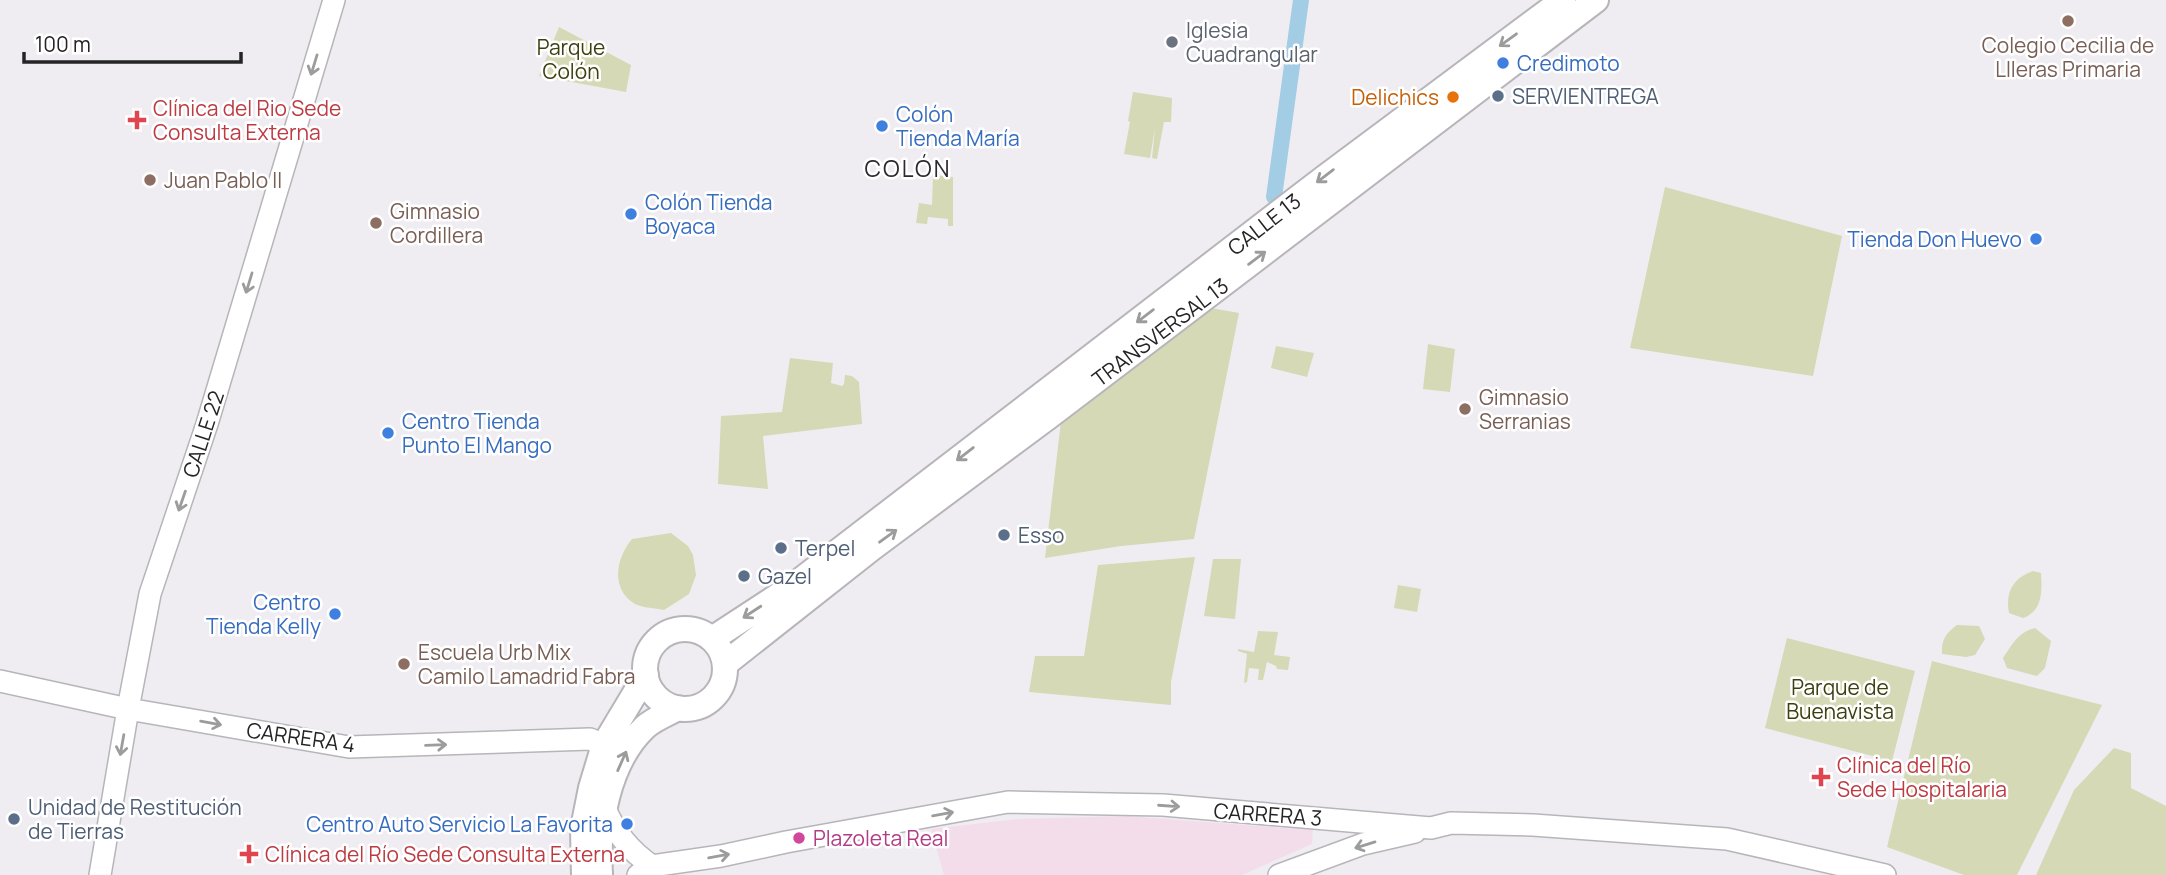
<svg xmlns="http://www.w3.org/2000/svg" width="2166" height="875" font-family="Manrope,sans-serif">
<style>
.industrial{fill:#f3ddea}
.green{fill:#d5d9b5}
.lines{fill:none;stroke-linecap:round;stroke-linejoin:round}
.canal{stroke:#a2cde4;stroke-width:16}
.tertiary-casing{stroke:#b7b5ba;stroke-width:24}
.secondary-casing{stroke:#b7b5ba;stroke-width:28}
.tertiary{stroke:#fff;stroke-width:21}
.secondary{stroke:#fff;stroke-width:24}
.oneway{stroke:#9c9c9d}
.education-dot{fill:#8d6e63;stroke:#fff;stroke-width:2.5}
.worship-dot{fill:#6b7280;stroke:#fff;stroke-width:2.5}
.shop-dot{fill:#3f7fe0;stroke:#fff;stroke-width:2.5}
.service-dot{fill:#5c6f8a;stroke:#fff;stroke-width:2.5}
.food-dot{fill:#e8710a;stroke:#fff;stroke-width:2.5}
.health-dot{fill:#e0444e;stroke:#fff;stroke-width:2.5}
.hotel-dot{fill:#d1479c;stroke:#fff;stroke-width:2.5}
.labels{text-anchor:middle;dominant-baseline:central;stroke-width:5;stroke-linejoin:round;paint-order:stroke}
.worship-label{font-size:21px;fill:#5b616d;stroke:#fff;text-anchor:start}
.education-label{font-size:21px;fill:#785e54;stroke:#fff;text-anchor:start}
.park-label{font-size:21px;fill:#3d3f0e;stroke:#fff}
.shop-label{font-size:21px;fill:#366cbe;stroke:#fff;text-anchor:start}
.service-label{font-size:21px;fill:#4e5e75;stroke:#fff;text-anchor:start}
.food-label{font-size:21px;fill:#c56008;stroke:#fff;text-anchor:end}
.health-label{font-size:21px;fill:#be3a42;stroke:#fff;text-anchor:start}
.street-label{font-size:21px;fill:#242325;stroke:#fff}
.hotel-label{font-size:21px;fill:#b23c85;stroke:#fff;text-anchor:start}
.neighbourhood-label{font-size:23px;letter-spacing:2px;fill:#2c2a2e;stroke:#fff}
</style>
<rect width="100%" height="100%" fill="#efedf2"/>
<path class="industrial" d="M 1126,816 L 1313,830 L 1312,844 L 1242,875 L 944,875 L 931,829 L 1018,819 Z"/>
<path class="green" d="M 559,27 L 631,65 L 626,92 L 539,76 Z
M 1133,92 L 1172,98 L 1171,122 L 1164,122 L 1157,159 L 1152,158 L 1155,128 L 1150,158 L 1124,154 L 1130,122 L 1128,121 Z
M 933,175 L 953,177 L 953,226 L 948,226 L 948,219 L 928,217 L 927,224 L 916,223 L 919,203 L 932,205 Z
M 1665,187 L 1842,236 L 1813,376 L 1630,348 Z
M 1211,308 L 1239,313 L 1194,539 L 1121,546 L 1045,558 L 1061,421 Z
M 1428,344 L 1455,349 L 1450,392 L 1423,389 Z
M 1276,346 L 1314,353 L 1307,377 L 1271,368 Z
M 790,358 L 833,363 L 831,383 L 842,386 L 844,384 L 845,375 L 852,376 L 859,382 L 862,424 L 763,436 L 768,489 L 718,484 L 721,416 L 782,412 Z
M 671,533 L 688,546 L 693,555 L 696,575 L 689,594 L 664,610 C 655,608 643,608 635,604 C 610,589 616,558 632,539 Z
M 1195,557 L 1171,682 L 1171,705 L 1029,692 L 1035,656 L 1084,656 L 1098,565 Z
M 1213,559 L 1241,559 L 1235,619 L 1204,616 Z
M 2033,571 L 2041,573 C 2042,591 2043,611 2023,618 L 2009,613 C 2005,592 2013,578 2033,571 Z
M 1398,585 L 1421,589 L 1417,612 L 1394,608 Z
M 1957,625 L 1979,626 L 1985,639 L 1975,655 L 1966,657 L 1942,654 C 1941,640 1946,633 1957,625 Z
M 2035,628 L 2051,641 L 2045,668 L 2037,676 L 2007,668 L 2003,658 C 2012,645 2018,632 2035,628 Z
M 1258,631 L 1278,632 L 1274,655 L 1290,657 L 1288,670 L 1277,669 L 1276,666 L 1267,662 L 1263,680 L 1258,680 L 1259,669 L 1249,668 L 1247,682 L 1244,683 L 1247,654 L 1238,651 L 1238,649 L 1254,652 Z
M 1787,638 L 1915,671 L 1892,761 L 1765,728 Z
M 1932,661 L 2102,705 L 2017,875 L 1964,875 L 1887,847 Z
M 2114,748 L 2131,753 L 2131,788 L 2166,806 L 2166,875 L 2036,875 L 2074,790 Z"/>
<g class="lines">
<path class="canal" d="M 1274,197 L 1301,0"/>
<g class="tertiary-casing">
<path id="tertiary" d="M 0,681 L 128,709 L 349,747 L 590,739 L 604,745
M 605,808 C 615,833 630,851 652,866
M 100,875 L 128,709 L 150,594 L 207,424 L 334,0
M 638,875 L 652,866 L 721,856 L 786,842 L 1008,802 L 1163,805 L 1431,828 L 1451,823 L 1533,825 L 1727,839 L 1885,875
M 1279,875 L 1363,844 L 1415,832"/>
</g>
<g class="secondary-casing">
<path id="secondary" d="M645 669a40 40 0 1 1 80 0a40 40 0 1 1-80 0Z
M 712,639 L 793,586 L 1324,178 L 1563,0
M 725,664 L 872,548 L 1048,417 L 1596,0
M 600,874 C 597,826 608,762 645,727 C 654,719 667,714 678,708
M 584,875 L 583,828 L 591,788 L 604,745 L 646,675"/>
</g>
<use href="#tertiary" class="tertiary"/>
<use href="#secondary" class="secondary"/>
</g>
<defs><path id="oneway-shaft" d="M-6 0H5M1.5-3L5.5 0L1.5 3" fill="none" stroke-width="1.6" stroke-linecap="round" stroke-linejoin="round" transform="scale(1.75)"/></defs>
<g class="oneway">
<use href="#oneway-shaft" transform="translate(1508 40) rotate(144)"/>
<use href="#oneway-shaft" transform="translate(314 65) rotate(107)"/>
<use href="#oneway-shaft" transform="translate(1325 176) rotate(143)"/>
<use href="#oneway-shaft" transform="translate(1257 258) rotate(-37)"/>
<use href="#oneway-shaft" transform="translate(249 283) rotate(107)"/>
<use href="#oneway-shaft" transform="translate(1145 316) rotate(143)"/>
<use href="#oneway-shaft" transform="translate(965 454) rotate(142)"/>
<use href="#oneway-shaft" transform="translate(182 501) rotate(109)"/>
<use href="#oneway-shaft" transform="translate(888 536) rotate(-36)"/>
<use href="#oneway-shaft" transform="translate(752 612) rotate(147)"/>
<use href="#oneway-shaft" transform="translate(211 723) rotate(10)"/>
<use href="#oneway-shaft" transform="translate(122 745) rotate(100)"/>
<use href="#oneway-shaft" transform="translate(436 745) rotate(-2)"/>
<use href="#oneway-shaft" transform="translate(622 761) rotate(-66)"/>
<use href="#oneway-shaft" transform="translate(1169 806) rotate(4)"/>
<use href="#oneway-shaft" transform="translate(943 814) rotate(-10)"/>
<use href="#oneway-shaft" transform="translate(1365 845) rotate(163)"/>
<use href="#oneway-shaft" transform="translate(719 856) rotate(-10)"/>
</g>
<g class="education-dot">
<circle cx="2068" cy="21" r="7"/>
<circle cx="150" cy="180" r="7"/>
<circle cx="376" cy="223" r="7"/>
<circle cx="1465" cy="409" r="7"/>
<circle cx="404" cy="664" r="7"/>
</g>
<circle class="worship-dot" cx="1172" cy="42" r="7"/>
<g class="shop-dot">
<circle cx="1503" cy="63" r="7"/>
<circle cx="882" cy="126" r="7"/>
<circle cx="631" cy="214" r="7"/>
<circle cx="2036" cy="239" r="7"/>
<circle cx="388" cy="433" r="7"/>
<circle cx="335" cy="614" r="7"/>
<circle cx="627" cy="824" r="7"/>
</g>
<g class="service-dot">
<circle cx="1498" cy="96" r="7"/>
<circle cx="1004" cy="535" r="7"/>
<circle cx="781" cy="548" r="7"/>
<circle cx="744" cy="576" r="7"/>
<circle cx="14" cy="819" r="7"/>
</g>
<circle class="food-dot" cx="1453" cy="97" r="7"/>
<g class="health-dot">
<path d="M133.5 109.5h7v7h7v7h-7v7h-7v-7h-7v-7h7z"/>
<path d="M1817.5 766.5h7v7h7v7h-7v7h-7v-7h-7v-7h7z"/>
<path d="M245.5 843.5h7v7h7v7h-7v7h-7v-7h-7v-7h7z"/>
</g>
<circle class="hotel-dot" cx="799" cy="838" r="7"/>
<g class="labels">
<g class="worship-label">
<text x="1186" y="30">Iglesia<tspan x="1186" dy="24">Cuadrangular</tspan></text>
</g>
<g class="education-label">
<text x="2068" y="45" text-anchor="middle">Colegio Cecilia de<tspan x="2068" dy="24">Llleras Primaria</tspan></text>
<text x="164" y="180">Juan Pablo II</text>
<text x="390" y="211">Gimnasio<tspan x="390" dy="24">Cordillera</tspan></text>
<text x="1479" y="397">Gimnasio<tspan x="1479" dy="24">Serranias</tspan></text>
<text x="418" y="652">Escuela Urb Mix<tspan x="418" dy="24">Camilo Lamadrid Fabra</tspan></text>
</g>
<g class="park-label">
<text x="571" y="47">Parque<tspan x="571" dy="24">Colón</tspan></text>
<text x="1840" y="687">Parque de<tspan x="1840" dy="24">Buenavista</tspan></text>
</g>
<g class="shop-label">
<text x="1517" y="63">Credimoto</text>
<text x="896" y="114">Colón<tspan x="896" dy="24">Tienda María</tspan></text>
<text x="645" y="202">Colón Tienda<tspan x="645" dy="24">Boyaca</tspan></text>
<text x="2022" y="239" text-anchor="end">Tienda Don Huevo</text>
<text x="402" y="421">Centro Tienda<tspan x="402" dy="24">Punto El Mango</tspan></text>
<text x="321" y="602" text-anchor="end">Centro<tspan x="321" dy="24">Tienda Kelly</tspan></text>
<text x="613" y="824" text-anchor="end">Centro Auto Servicio La Favorita</text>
</g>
<g class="service-label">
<text x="1512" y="96">SERVIENTREGA</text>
<text x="1018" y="535">Esso</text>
<text x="795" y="548">Terpel</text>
<text x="758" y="576">Gazel</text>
<text x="28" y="807">Unidad de Restitución<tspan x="28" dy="24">de Tierras</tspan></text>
</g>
<g class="food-label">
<text x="1439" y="97">Delichics</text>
</g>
<g class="health-label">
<text x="153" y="108">Clínica del Rio Sede<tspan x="153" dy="24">Consulta Externa</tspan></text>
<text x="1837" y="765">Clínica del Río<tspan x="1837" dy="24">Sede Hospitalaria</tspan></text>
<text x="265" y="854">Clínica del Río Sede Consulta Externa</text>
</g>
<g class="street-label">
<text transform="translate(1264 224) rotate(-38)">CALLE 13</text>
<text transform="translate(1160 332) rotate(-37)">TRANSVERSAL 13</text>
<text transform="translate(203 434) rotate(-72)">CALLE 22</text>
<text transform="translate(301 737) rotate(8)">CARRERA 4</text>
<text transform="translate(1268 814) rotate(4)">CARRERA 3</text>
</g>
<g class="hotel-label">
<text x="813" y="838">Plazoleta Real</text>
</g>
<g class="neighbourhood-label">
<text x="908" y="168">COLÓN</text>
</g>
</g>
<path d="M24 52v10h217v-10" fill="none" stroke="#242325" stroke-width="3.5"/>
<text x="35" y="52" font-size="21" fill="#242325" stroke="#ffffff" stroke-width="5" paint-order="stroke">100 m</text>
</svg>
